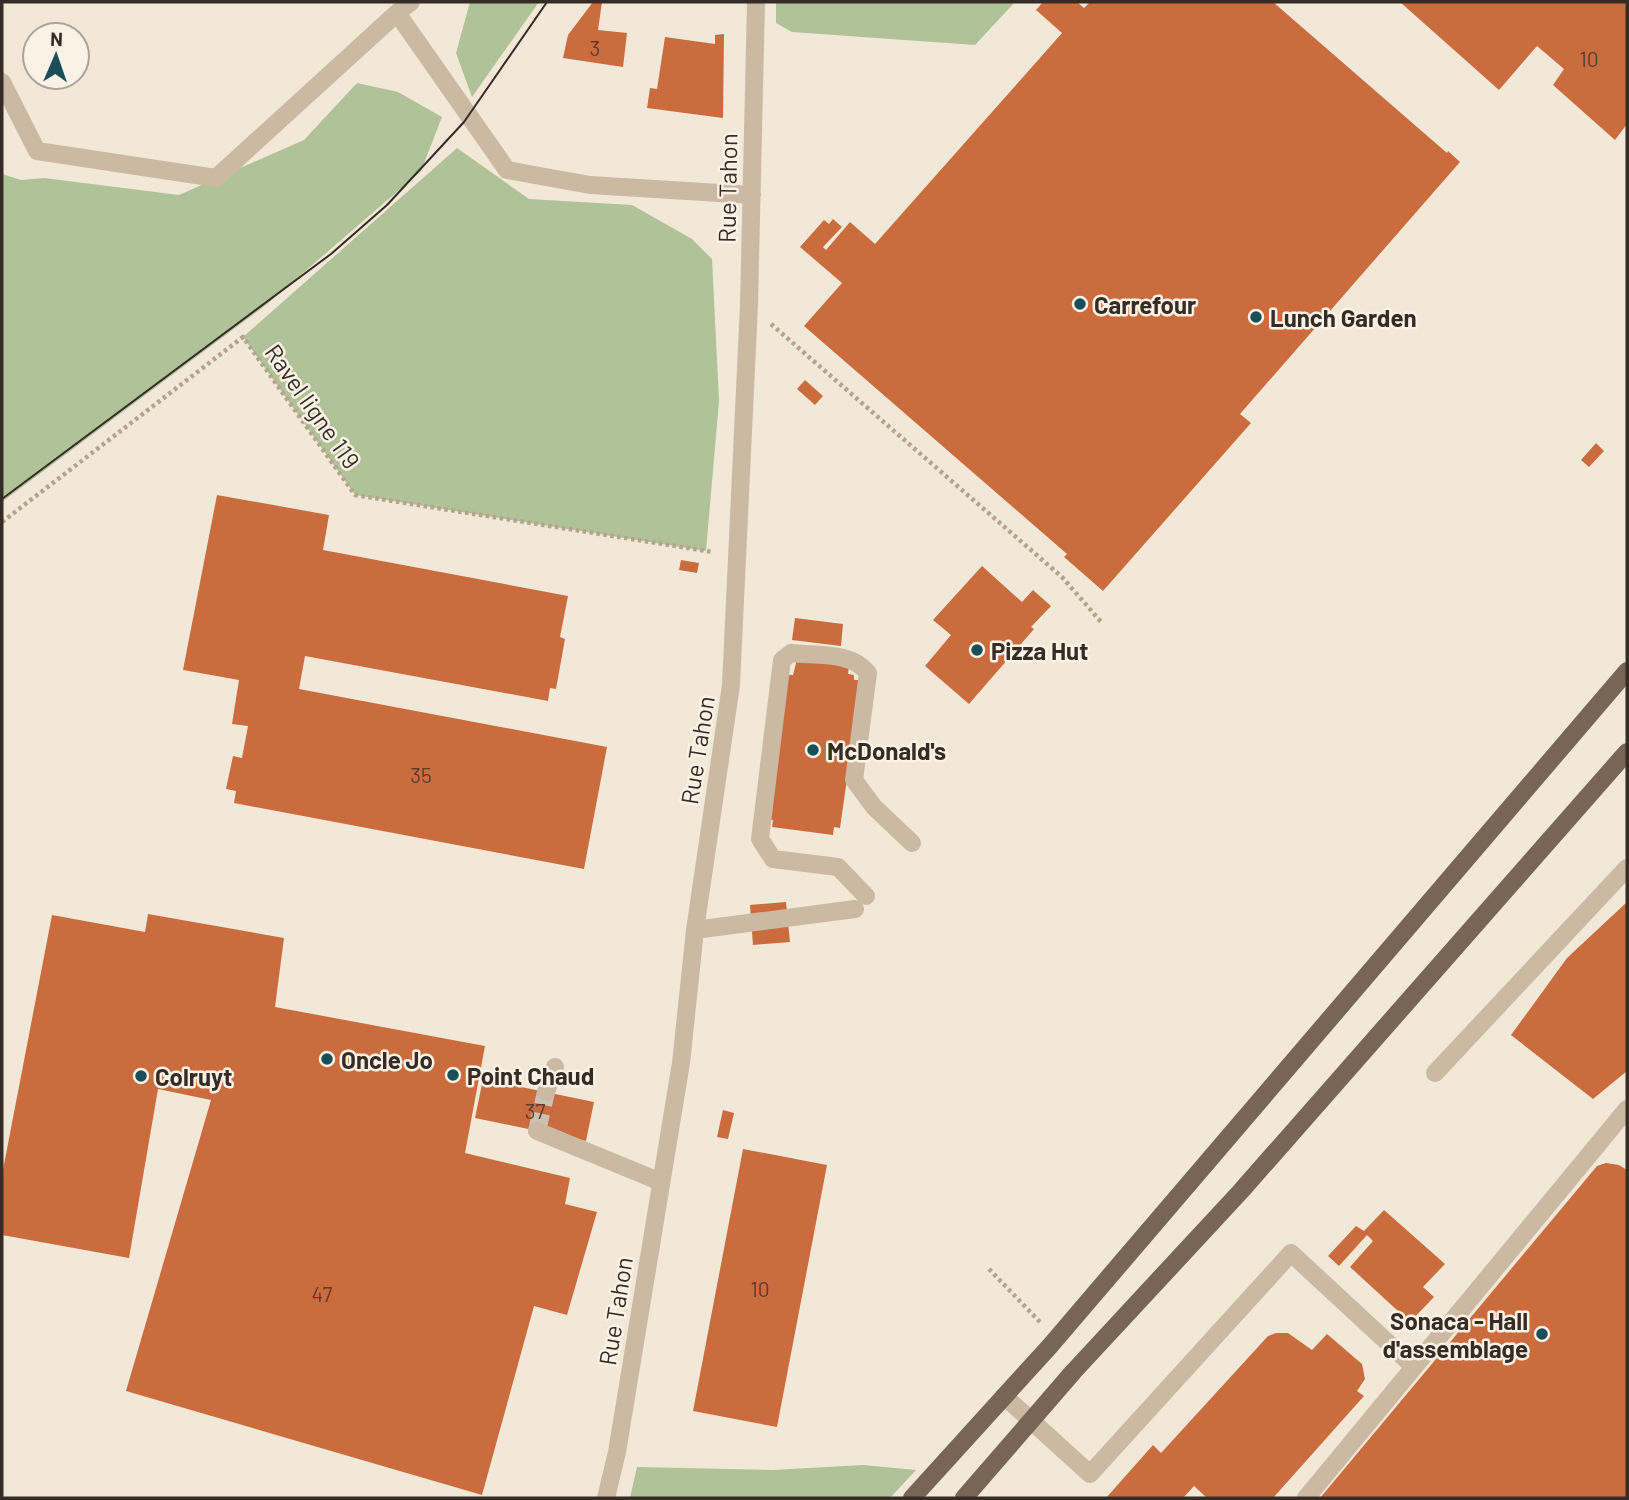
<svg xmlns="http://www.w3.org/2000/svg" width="1629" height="1500" font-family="Barlow,sans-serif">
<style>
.green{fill:#b0c298}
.building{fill:#cb6c3e}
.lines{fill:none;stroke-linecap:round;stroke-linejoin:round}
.minor-tunnel{stroke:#ccc2b4;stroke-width:18;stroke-dasharray:18 9;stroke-linecap:butt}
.path{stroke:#b6a38e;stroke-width:4.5;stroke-dasharray:3.5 3.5;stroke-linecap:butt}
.minor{stroke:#cbb9a4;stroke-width:18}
.major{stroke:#786556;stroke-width:18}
.tram{stroke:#362c26;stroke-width:2}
.poi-dot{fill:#1a4f59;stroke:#faf2e5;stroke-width:2.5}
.labels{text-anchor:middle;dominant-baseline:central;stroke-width:5;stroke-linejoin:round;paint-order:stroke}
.number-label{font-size:21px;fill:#5b3c2c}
.street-label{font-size:24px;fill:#362c26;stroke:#faf2e5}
.poi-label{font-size:24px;font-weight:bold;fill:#362c26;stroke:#faf2e5;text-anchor:start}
</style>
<rect width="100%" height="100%" fill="#f2e8d8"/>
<path class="green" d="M 470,2 L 539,2 L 472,97 L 456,53 Z
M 776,2 L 1015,2 L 975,45 L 792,32 L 776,23 Z
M 357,83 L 398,92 L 442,117 L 421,171 L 266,305 L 2,502 L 2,174 L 21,180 L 44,178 L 179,195 L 304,140 Z
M 457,148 L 529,199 L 632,205 L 692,239 L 712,259 L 719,401 L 706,551 L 355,495 L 243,337 Z
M 863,1465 L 916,1470 L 890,1498 L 630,1498 L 637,1467 L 773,1470 Z"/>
<path class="building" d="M 593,2 L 602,2 L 598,30 L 627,33 L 623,67 L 563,58 L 568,35 Z
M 1043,2 L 1077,2 L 1084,8 L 1090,2 L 1273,2 L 1447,153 L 1448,151 L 1460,162 L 1240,414 L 1251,423 L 1103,591 L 1064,557 L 1067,554 L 804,326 L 842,283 L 800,247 L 824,220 L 829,224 L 833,219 L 842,227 L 823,247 L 826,250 L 850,222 L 875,244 L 1062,33 L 1036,10 Z
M 1400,2 L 1627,2 L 1627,124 L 1615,140 L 1553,85 L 1564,69 L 1537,46 L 1499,90 Z
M 724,34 L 723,118 L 647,108 L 650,88 L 657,89 L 665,37 L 715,44 L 715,35 Z
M 805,380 L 823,396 L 815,405 L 797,389 Z
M 1596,443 L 1604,451 L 1589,467 L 1581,460 Z
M 217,495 L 329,515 L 323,550 L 568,596 L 560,637 L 565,639 L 556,689 L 550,688 L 548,701 L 305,656 L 299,689 L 607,747 L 584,869 L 234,803 L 236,791 L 226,789 L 233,756 L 242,758 L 248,726 L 232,724 L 239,680 L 183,670 Z
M 681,560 L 699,563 L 697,573 L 679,570 Z
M 982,566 L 1022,602 L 1033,590 L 1051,606 L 1031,627 L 1034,629 L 969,704 L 925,666 L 951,635 L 933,620 Z
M 795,618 L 843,624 L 841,646 L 792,640 Z
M 797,659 L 849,665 L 848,674 L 854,675 L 854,680 L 861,680 L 840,828 L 834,827 L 833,835 L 772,827 L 773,820 L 768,819 L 785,675 L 793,675 Z
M 786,902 L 790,942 L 753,945 L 750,905 Z
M 1627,902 L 1627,1071 L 1593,1099 L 1511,1035 L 1567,958 Z
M 148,914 L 284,938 L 275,1007 L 485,1046 L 465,1153 L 570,1178 L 565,1204 L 597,1212 L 567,1315 L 534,1306 L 482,1495 L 126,1391 L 211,1100 L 158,1089 L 129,1258 L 2,1235 L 2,1175 L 52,915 L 145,932 Z
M 483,1079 L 594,1102 L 586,1141 L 475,1118 Z
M 723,1110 L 734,1113 L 728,1139 L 717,1137 Z
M 743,1149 L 827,1165 L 777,1427 L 693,1411 Z
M 1606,1163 L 1619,1165 L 1627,1170 L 1627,1498 L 1320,1498 L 1597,1166 Z
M 1384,1210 L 1445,1264 L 1423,1287 L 1434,1297 L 1410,1322 L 1350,1267 L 1373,1241 L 1367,1235 L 1339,1266 L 1328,1256 L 1356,1226 L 1364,1231 Z
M 1276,1333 L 1288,1333 L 1312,1350 L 1327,1334 L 1362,1364 L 1365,1379 L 1357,1391 L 1364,1396 L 1273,1498 L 1207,1498 L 1194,1486 L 1183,1498 L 1106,1498 L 1153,1445 L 1161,1453 L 1268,1336 Z"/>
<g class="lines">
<path class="minor-tunnel" d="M 537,1131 L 546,1092"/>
<path class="path" d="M 771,324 L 1062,577 L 1102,623
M 2,522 L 243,337 L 355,495 L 713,552
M 989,1269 L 1040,1322"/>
<path class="minor" d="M 397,13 L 411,2
M 2,82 L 37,151 L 216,178 L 397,13 L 507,170 L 590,185 L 752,195
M 866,896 L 838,867 L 773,859 L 760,839 L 782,660 L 791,653 C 816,656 852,651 868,673 L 854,780 L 874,807 L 912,843
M 695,930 L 855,909
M 1435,1073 L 1627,868
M 546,1092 L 555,1067
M 537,1131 L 661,1182
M 1004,1396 L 1090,1474 L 1291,1253 L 1414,1367
M 606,1498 L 617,1452 L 681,1063 L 695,930 L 731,685 L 749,305 L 756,2
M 1306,1498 L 1627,1109"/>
<path class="major" d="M 912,1498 L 1050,1346 L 1627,671
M 964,1498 L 1074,1371 L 1241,1191 L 1627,752"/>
<path class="tram" d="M 2,499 L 331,254 L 387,205 L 464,122 L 547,2"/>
</g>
<g class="poi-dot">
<circle cx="1080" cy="304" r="7"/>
<circle cx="1256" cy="317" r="7"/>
<circle cx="977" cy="650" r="7"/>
<circle cx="813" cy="750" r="7"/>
<circle cx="327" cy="1059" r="7"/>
<circle cx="453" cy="1075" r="7"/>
<circle cx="141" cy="1076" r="7"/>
<circle cx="1542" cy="1334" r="7"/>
</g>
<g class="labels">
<g class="number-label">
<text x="595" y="47">3</text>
<text x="1589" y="58">10</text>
<text x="421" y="774">35</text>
<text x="535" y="1110">37</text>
<text x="760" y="1288">10</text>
<text x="322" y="1293">47</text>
</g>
<g class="street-label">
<text transform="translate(727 188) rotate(-89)">Rue Tahon</text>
<text transform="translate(313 406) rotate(55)">Ravel ligne 119</text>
<text transform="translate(697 750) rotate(-81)">Rue Tahon</text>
<text transform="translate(615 1311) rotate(-81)">Rue Tahon</text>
</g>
<g class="poi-label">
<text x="1094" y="304">Carrefour</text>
<text x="1270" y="317">Lunch Garden</text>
<text x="991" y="650">Pizza Hut</text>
<text x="827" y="750">McDonald's</text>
<text x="341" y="1059">Oncle Jo</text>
<text x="467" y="1075">Point Chaud</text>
<text x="155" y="1076">Colruyt</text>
<text x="1528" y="1320" text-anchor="end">Sonaca - Hall<tspan x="1528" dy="28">d'assemblage</tspan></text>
</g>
</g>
<rect width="1629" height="1500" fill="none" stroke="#362c26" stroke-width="7"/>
<g transform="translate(56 56) rotate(2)"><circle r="33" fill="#faf2e5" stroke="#aca399" stroke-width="2"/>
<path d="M0-5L12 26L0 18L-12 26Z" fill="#1a4f59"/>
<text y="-10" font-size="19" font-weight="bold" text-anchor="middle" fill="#362c26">N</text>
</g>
</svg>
